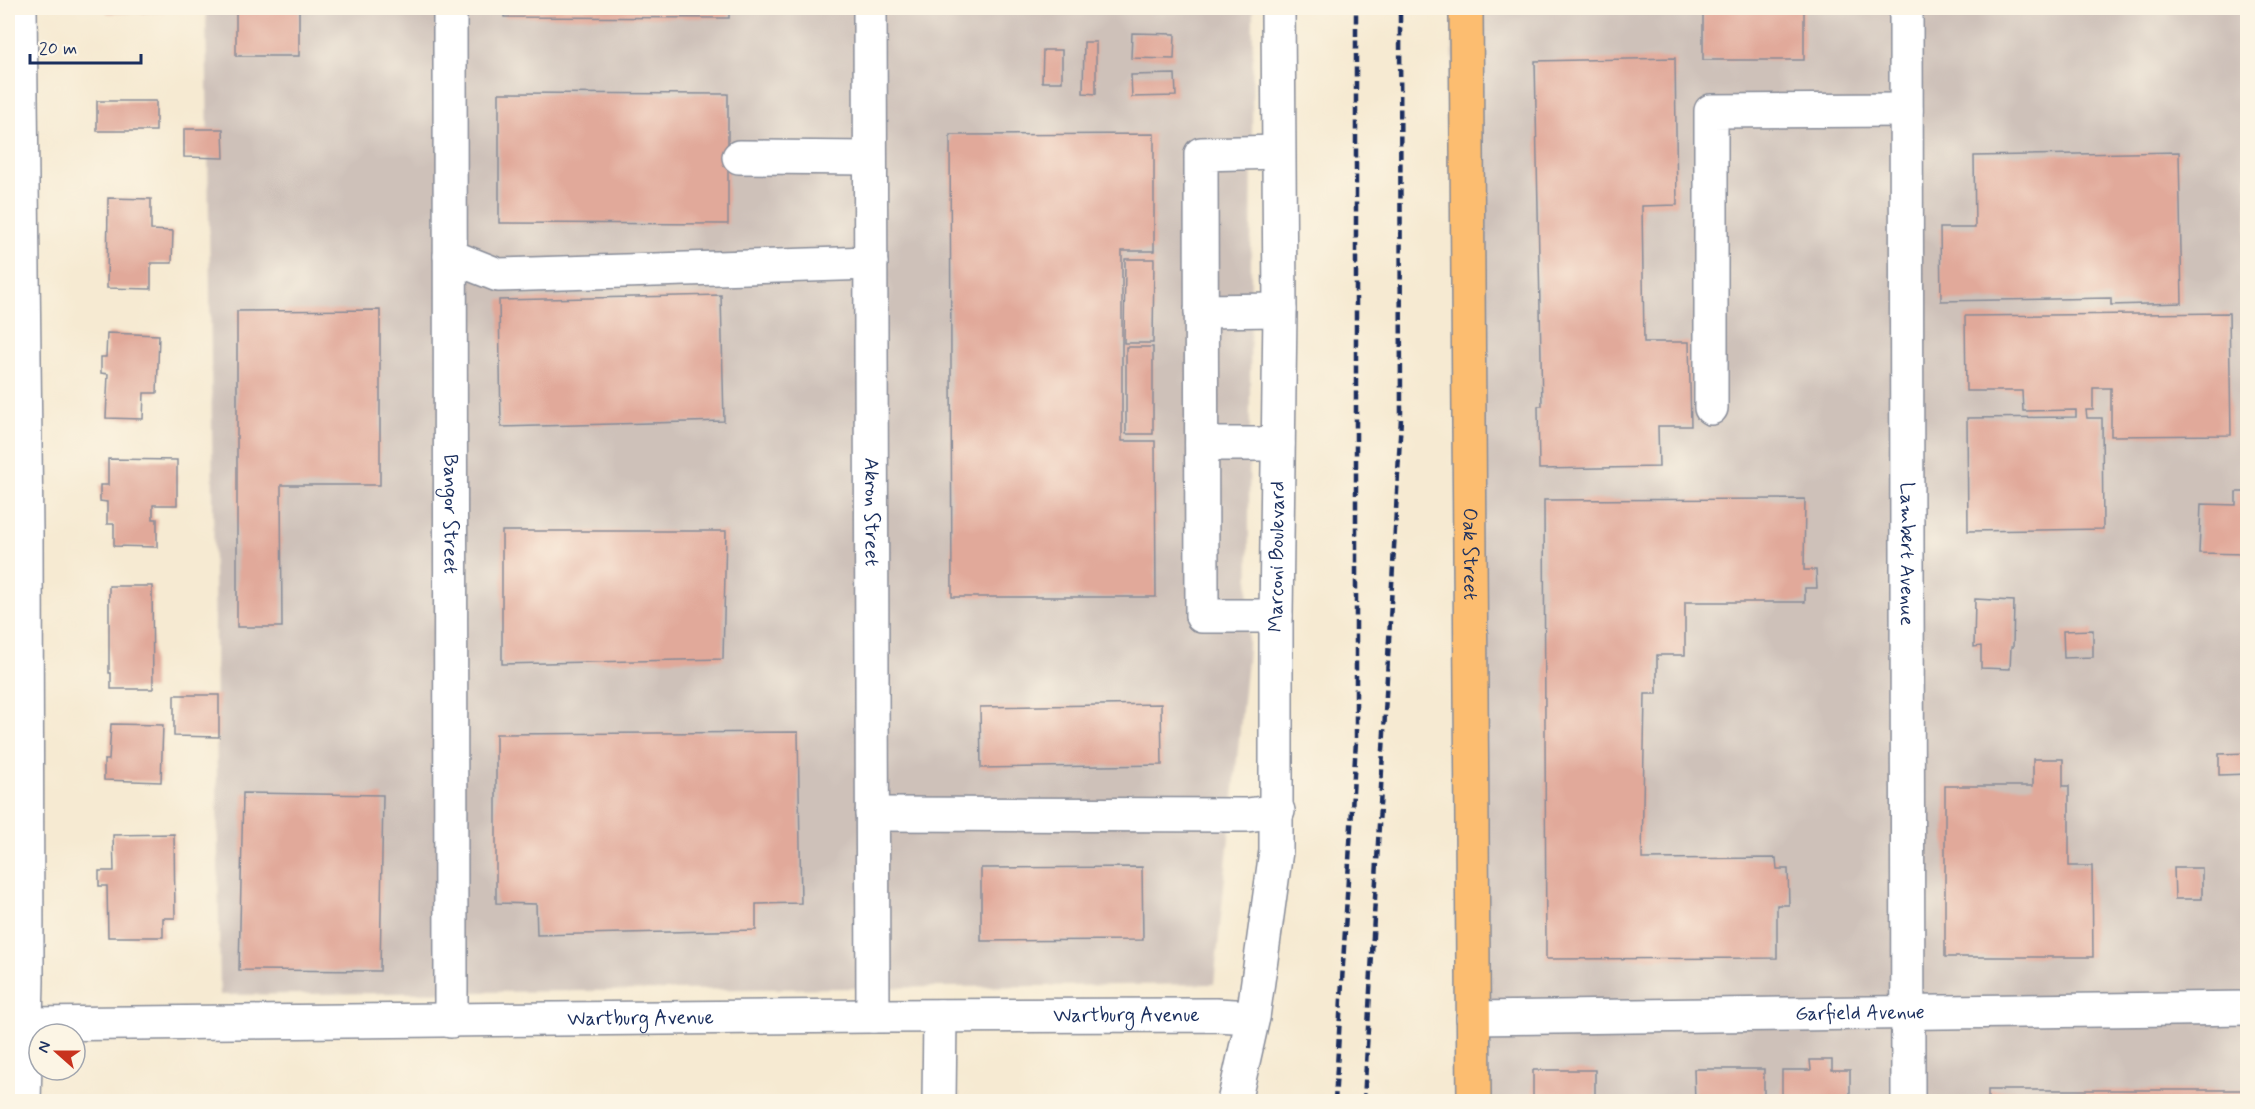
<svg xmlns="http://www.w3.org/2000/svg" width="2255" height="1109" font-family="Mynerve,sans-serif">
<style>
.industrial{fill:#cec1b9}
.building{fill:#e1a99a}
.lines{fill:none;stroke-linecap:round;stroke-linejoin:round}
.minor-casing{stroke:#888c98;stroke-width:36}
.major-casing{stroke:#888c98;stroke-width:36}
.minor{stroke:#fff;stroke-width:33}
.major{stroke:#fcbd6f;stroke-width:33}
.rail{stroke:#1b2f5e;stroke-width:4.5;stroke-dasharray:9 4.5;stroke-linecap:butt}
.labels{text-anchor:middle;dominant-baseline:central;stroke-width:4.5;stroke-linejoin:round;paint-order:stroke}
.street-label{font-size:20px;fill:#1b2f5e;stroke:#fcf5e5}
</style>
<rect width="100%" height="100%" fill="#fcf5e5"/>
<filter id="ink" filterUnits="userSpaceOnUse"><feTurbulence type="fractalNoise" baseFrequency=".0167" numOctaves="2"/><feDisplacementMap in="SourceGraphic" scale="12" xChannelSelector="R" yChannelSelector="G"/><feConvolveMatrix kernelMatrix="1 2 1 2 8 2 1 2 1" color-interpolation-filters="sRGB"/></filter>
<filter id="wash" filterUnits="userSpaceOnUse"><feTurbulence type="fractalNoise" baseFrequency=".008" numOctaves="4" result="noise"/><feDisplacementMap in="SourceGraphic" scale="24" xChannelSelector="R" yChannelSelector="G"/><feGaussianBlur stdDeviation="1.35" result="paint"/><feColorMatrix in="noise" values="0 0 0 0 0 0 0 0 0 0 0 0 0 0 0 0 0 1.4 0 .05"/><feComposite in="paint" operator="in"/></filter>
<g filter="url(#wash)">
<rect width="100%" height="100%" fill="#f6ead2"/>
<path class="industrial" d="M 206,8 L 1253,8 L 1248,651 L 1214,984 L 220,995 Z
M 1452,8 L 2247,8 L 2247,1101 L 1470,1101 Z"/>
<g id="blocks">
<path class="building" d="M 107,8 L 164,8 L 164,12 L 107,13 Z
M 236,8 L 299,8 L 299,56 L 236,56 Z
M 504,8 L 729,8 L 729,18 L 504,17 Z
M 1703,8 L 1804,8 L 1804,60 L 1703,60 Z
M 1132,33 L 1175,34 L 1174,59 L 1131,58 Z
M 1084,42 L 1096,42 L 1096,94 L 1083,93 Z
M 1043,50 L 1062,50 L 1062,82 L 1042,82 Z
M 1675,58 L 1677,205 L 1642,206 L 1644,342 L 1689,342 L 1691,426 L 1658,426 L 1659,467 L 1539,469 L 1538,406 L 1542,406 L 1535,61 Z
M 1175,74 L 1176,96 L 1132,97 L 1131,75 Z
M 499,93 L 728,94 L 728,224 L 499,223 Z
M 97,101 L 156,101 L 156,131 L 97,131 Z
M 184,129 L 223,129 L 224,158 L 184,157 Z
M 1154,134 L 1154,251 L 1122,251 L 1122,441 L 1155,441 L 1156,597 L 952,597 L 950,135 Z
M 2179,152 L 2182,303 L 2111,305 L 2111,298 L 1941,301 L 1940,228 L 1975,228 L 1974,156 Z
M 108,198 L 151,199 L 151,230 L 173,231 L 172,263 L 151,263 L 151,289 L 107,288 Z
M 1125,259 L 1154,259 L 1153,343 L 1124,343 Z
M 721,295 L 724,421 L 501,427 L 499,300 Z
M 380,310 L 380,485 L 281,485 L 282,627 L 237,627 L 237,311 Z
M 2229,313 L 2231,435 L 2111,436 L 2111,388 L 2093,388 L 2093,410 L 2086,410 L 2087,418 L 2102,418 L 2103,529 L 1968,531 L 1967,418 L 2076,417 L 2076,410 L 2023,411 L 2022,391 L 1966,391 L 1965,316 Z
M 107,333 L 159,335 L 157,393 L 144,393 L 143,419 L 106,418 L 108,374 L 101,373 L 101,357 L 106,357 Z
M 1126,347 L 1153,347 L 1153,434 L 1126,434 Z
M 108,459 L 177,460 L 177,505 L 153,505 L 153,519 L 157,519 L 157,547 L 114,546 L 114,524 L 107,524 L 107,502 L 100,501 L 100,485 L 108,485 Z
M 2236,492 L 2248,492 L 2246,554 L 2199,553 L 2201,504 L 2236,505 Z
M 1805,499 L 1804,570 L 1816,570 L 1817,588 L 1805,588 L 1805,602 L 1685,602 L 1685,655 L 1657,655 L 1657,694 L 1645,694 L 1642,859 L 1776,858 L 1777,869 L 1788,869 L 1789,905 L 1777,905 L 1777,958 L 1546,959 L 1544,500 Z
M 502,531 L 726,531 L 723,659 L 502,664 Z
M 109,586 L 152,586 L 153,689 L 111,689 L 111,673 L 109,673 Z
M 1975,599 L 2014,601 L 2013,647 L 2011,647 L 2010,669 L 1981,668 L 1981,646 L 1974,647 Z
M 2093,630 L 2093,657 L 2064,658 L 2063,631 Z
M 174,695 L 219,695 L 219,737 L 174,736 Z
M 1161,704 L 1162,765 L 981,768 L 980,707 Z
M 111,724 L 163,725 L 161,782 L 104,780 L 104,760 L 109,760 Z
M 798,732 L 801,903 L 756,904 L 756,930 L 537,935 L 536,904 L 496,903 L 496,734 Z
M 2248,753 L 2248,774 L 2219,775 L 2219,754 Z
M 2033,759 L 2063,759 L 2063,786 L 2069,786 L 2069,866 L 2092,866 L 2093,957 L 1945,957 L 1945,786 L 2033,786 Z
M 243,793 L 383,795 L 380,971 L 239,970 Z
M 174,834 L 175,918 L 163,918 L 163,937 L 108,937 L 107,886 L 99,886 L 99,871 L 114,871 L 113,835 Z
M 1142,867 L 1143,940 L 981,941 L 981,868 Z
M 2174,868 L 2202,868 L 2202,899 L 2175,899 Z
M 1810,1060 L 1832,1060 L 1832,1070 L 1850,1070 L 1850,1102 L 1695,1102 L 1694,1069 L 1764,1069 L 1764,1097 L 1782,1097 L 1782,1070 L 1811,1070 Z
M 1533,1070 L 1595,1070 L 1595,1102 L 1533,1102 Z
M 1988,1090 L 2248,1090 L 2248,1102 L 1988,1102 Z"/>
</g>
</g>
<g filter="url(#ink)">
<use href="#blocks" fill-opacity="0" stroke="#888c98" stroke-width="1.5"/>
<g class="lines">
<g class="minor-casing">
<g id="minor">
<path d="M 20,8 L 26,534 L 27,981 L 24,1102"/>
<path id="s1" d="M 450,8 L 451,1021"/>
<path id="s2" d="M 870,8 L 873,1016"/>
<path id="s3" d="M 1906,8 L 1908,1102"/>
<path d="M 739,157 L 870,158"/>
<path d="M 450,256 L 498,275 L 871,263"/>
<path d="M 1201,311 L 1280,310"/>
<path d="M 1711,408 L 1711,111 L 1906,110"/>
<path d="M 1202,444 L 1278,444"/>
<path d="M 1276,616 L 1202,616 L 1201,154 L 1278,152"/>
<path d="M 872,814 L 1247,815 L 1278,811"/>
<path id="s4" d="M 1473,1018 L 2248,1008"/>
<path id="s5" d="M 8,1036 L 27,1024 L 873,1016 L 1216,1015 L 1253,1017"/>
<path d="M 939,1102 L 940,1016"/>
<path id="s6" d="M 1234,1102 L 1253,1017 L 1276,851 L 1276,616 L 1280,310 L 1278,8"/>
</g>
</g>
<g class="major-casing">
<g id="major">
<path id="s7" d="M 1466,8 L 1474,1102"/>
</g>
</g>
<use href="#minor" class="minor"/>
<use href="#major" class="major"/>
<path class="rail" d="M 1335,1102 L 1356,741 L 1356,8
M 1364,1102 L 1401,418 L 1400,8"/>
</g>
</g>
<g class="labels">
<g class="street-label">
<text stroke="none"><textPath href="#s2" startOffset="504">Akron Street</textPath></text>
<text stroke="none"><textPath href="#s1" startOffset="506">Bangor Street</textPath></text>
<text stroke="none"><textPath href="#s7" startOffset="546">Oak Street</textPath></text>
<text stroke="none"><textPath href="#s3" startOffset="546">Lambert Avenue</textPath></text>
<text stroke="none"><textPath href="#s6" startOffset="549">Marconi Boulevard</textPath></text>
<text stroke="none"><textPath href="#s4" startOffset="387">Garfield Avenue</textPath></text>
<text stroke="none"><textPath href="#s5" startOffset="1122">Wartburg Avenue</textPath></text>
<text stroke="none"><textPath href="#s5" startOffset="636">Wartburg Avenue</textPath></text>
</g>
</g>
<rect width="2255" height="1109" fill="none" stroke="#fcf5e5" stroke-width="30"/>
<g transform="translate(57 1052) rotate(291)"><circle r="28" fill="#fcf5e5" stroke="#a2a6af" stroke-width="1.5"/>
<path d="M0-4.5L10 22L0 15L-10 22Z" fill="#c8321e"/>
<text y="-9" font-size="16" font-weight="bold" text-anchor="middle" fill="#1b2f5e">N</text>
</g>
<path d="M30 54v9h111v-9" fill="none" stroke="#1b2f5e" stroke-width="3"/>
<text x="39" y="54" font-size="18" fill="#1b2f5e" stroke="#fcf5e5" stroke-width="4.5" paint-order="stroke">20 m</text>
</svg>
